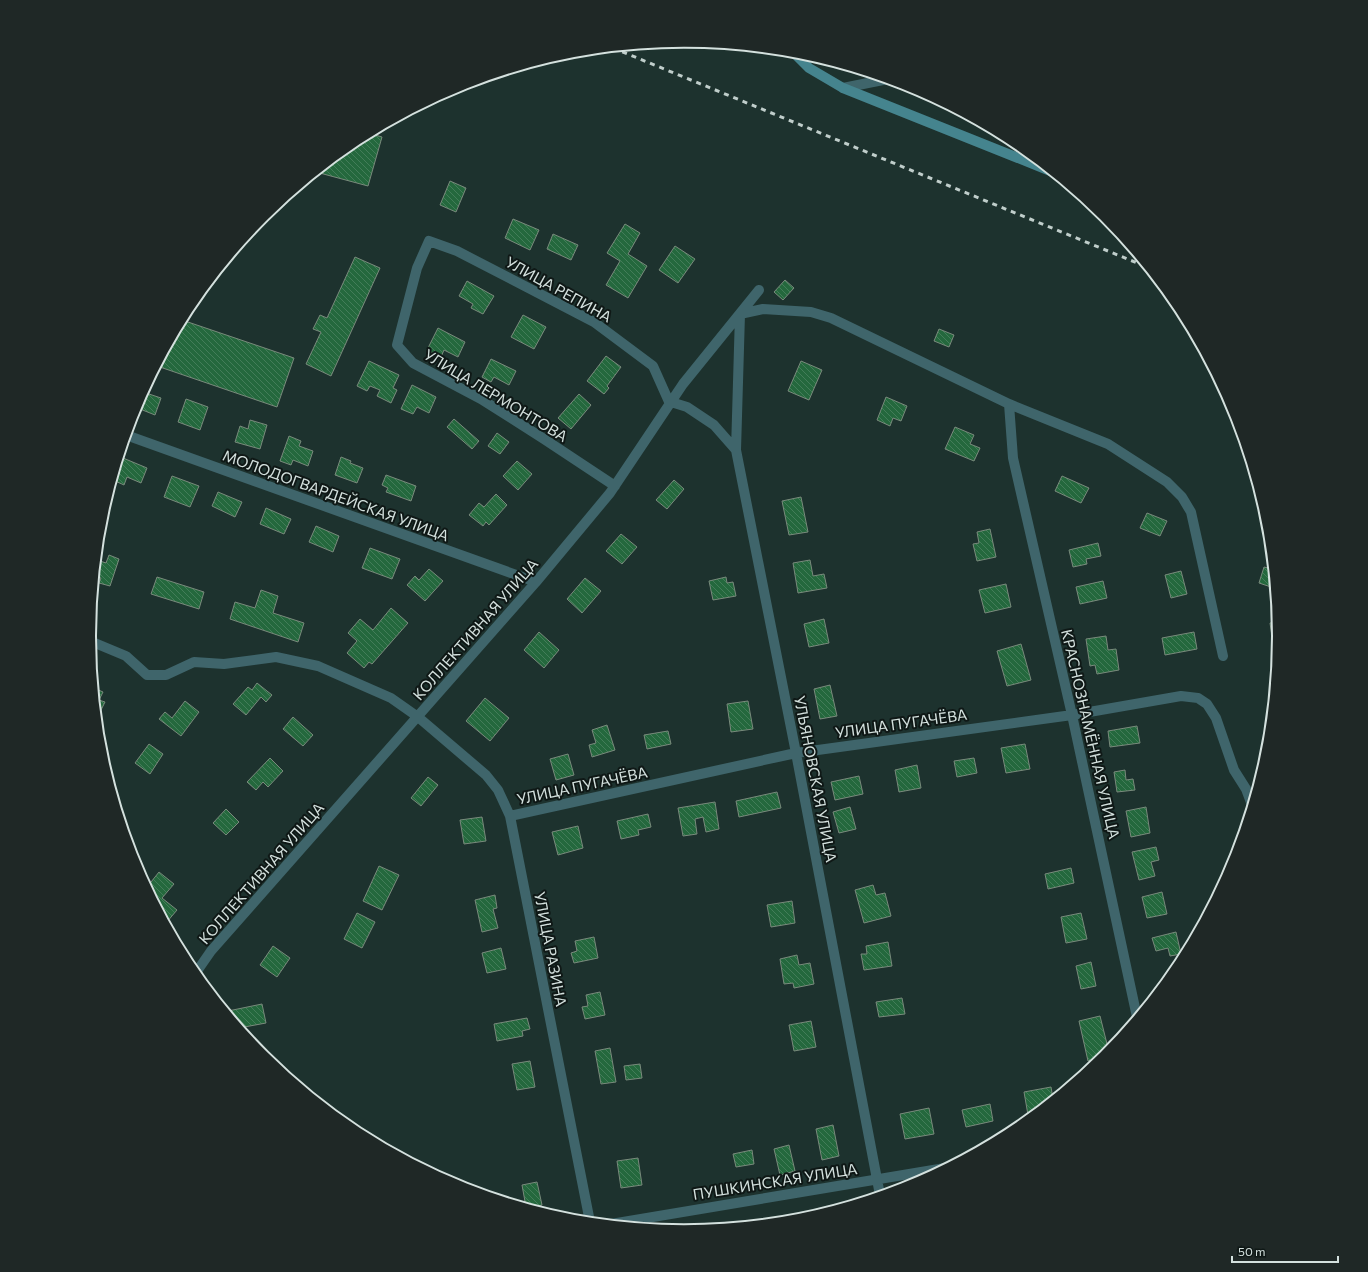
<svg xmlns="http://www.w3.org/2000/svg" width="1368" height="1272" font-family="Commissioner,sans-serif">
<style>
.building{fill:url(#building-back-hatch);stroke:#798a7c}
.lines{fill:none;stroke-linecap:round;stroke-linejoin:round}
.street{stroke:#3f656b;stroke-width:10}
.secondary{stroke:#45848e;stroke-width:10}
.rail{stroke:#c0cecb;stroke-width:3;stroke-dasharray:5 5;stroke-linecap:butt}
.labels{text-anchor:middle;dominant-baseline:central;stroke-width:4;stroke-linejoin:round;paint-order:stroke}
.street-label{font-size:15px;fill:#d4e1de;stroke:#0f1816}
.rim{fill:none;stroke:#d4e1de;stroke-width:2}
</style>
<defs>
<pattern id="building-back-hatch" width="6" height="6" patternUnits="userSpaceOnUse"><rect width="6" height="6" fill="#24683d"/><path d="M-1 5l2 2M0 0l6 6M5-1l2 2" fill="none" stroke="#437d59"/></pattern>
</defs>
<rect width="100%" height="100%" fill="#1d322e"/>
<path class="building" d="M 368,133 L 382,137 L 368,186 L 316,172 L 354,141 Z
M 450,181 L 466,188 L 456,212 L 440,205 Z
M 513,219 L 539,230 L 530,250 L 505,238 Z
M 625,224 L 640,233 L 628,254 L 647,266 L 628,298 L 606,285 L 620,261 L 607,253 Z
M 553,234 L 578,245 L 571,260 L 547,249 Z
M 675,246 L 695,259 L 678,283 L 659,270 Z
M 355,257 L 380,268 L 331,376 L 306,364 L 321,332 L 313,329 L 320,315 L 327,318 Z
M 785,280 L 794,288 L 783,300 L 774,292 Z
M 467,281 L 494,296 L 483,314 L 471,308 L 473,304 L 459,296 Z
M 523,315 L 546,327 L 534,349 L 511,337 Z
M 182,320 L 294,358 L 277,407 L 157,366 Z
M 438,328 L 465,342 L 458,357 L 444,350 L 441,357 L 427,350 Z
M 939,329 L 954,335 L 949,347 L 934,341 Z
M 606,356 L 621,367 L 607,386 L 609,388 L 604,394 L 587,381 Z
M 491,359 L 516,371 L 509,385 L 494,377 L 491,382 L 482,377 Z
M 369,361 L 399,375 L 393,388 L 397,390 L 391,403 L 377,396 L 380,390 L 370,386 L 367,391 L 357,386 Z
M 801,361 L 822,370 L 809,400 L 788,391 Z
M 412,385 L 436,397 L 429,413 L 417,407 L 413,414 L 401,409 Z
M 143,392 L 161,398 L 155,415 L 135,407 Z
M 579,394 L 591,405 L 571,429 L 558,418 Z
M 886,397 L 907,406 L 901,421 L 893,418 L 890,426 L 877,420 Z
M 186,399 L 208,407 L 200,430 L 178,422 Z
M 454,419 L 479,441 L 472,449 L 447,427 Z
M 250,420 L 267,425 L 260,449 L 235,442 L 240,426 L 248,429 Z
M 955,427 L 974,435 L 970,444 L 980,448 L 974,461 L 945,449 Z
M 497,433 L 509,442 L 500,454 L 488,446 Z
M 289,436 L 301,441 L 299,446 L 313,451 L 308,466 L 293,460 L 291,465 L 280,461 Z
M 341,457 L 351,461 L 350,463 L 363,468 L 357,483 L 335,475 Z
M 123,458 L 147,468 L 141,483 L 127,477 L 124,485 L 113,480 L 116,468 L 118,468 Z
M 517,461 L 532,474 L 518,490 L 503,476 Z
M 386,475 L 416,486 L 411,501 L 386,492 L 388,488 L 382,485 Z
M 172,476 L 199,486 L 190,507 L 164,497 Z
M 1062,476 L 1089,488 L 1081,503 L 1055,491 Z
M 674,480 L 684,489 L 667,509 L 656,500 Z
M 218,492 L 242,502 L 235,517 L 212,506 Z
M 496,494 L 507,505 L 489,525 L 486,522 L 483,526 L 469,515 L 479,503 L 484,507 Z
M 801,497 L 808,532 L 789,535 L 782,501 Z
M 266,508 L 291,519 L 284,534 L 260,524 Z
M 1147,513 L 1167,521 L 1160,536 L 1140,528 Z
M 316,526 L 339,536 L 333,552 L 309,542 Z
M 990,529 L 996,557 L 977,561 L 973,544 L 979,543 L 977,532 Z
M 621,534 L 637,547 L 622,564 L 606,551 Z
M 1098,543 L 1101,556 L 1086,559 L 1087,564 L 1073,567 L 1069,550 Z
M 370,548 L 400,559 L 392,579 L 362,568 Z
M 109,555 L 119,559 L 110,586 L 99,583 L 101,578 L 95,576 L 97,560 L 106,563 Z
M 810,560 L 813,576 L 824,574 L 827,588 L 798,593 L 793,563 Z
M 1270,563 L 1272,564 L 1274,588 L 1259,583 L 1264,567 L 1268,568 Z
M 429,569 L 443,581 L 425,601 L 407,585 L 415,576 L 419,580 Z
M 1181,571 L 1187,594 L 1171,598 L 1165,575 Z
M 157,577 L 204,592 L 199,609 L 151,594 Z
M 726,577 L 727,583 L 733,582 L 736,596 L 713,600 L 709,581 Z
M 585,578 L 601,591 L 582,613 L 567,599 Z
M 1103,581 L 1107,598 L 1080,604 L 1076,587 Z
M 1006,584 L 1011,607 L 985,613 L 979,590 Z
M 261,590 L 278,596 L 273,613 L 304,623 L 298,642 L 230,619 L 235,602 L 255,608 Z
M 391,608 L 408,623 L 372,664 L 369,662 L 364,668 L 347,653 L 357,641 L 348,633 L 360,619 L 373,630 Z
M 824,619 L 829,643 L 809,647 L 804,624 Z
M 1278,622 L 1278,642 L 1273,643 L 1270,623 Z
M 539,632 L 559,650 L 544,668 L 524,650 Z
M 1194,632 L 1197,649 L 1165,655 L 1162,638 Z
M 1106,636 L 1108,650 L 1116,649 L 1119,670 L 1097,674 L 1095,665 L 1090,666 L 1086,639 Z
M 1021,644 L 1031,680 L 1007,686 L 997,651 Z
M 257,683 L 272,695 L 266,702 L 261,697 L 246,715 L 233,704 L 248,687 L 252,690 Z
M 830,685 L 837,716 L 820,719 L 814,689 Z
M 94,688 L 103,692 L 99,700 L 105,702 L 100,712 L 96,711 Z
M 485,698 L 509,718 L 490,741 L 466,721 Z
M 185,701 L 199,712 L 181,736 L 159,719 L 165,712 L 172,718 Z
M 748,701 L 753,729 L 731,732 L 727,704 Z
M 293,717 L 313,735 L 303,746 L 283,729 Z
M 607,725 L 615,750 L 592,757 L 589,745 L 596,743 L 592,730 Z
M 1137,726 L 1140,743 L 1110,747 L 1108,731 Z
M 668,731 L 671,744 L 647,749 L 644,735 Z
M 149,744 L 163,754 L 150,774 L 135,763 Z
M 1025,744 L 1030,769 L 1006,773 L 1001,748 Z
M 568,754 L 574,775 L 556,780 L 550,759 Z
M 270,758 L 283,771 L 268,787 L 263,782 L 256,790 L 247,782 Z
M 974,758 L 977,773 L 957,777 L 954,761 Z
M 917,765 L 921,788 L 899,792 L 895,770 Z
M 1125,770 L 1126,780 L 1133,779 L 1135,790 L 1117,792 L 1114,772 Z
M 859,776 L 863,794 L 835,800 L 831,782 Z
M 428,777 L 438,785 L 421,806 L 411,798 Z
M 777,792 L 781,808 L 739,817 L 736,801 Z
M 715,802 L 719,829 L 706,832 L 703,817 L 695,819 L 697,834 L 683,836 L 678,808 Z
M 850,807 L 856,829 L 839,833 L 833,812 Z
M 1146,807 L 1150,833 L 1131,837 L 1126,811 Z
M 226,809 L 239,822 L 226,835 L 213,823 Z
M 648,814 L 651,827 L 638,830 L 639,835 L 621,839 L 617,821 Z
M 482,817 L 486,841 L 464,844 L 460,820 Z
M 578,826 L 583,848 L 558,855 L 552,832 Z
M 1156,847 L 1159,860 L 1151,862 L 1155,876 L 1139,880 L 1132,852 Z
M 379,866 L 399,875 L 382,910 L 363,901 Z
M 1071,868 L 1074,883 L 1048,889 L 1045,874 Z
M 159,872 L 174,884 L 162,898 L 177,910 L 166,923 L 147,887 Z
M 873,885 L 876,895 L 885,893 L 891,916 L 864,923 L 855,890 Z
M 1162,892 L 1167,914 L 1147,918 L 1142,897 Z
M 495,895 L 497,908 L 493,909 L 498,928 L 482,932 L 475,900 Z
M 792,901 L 795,923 L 771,927 L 767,905 Z
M 357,913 L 375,922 L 362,948 L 344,939 Z
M 1081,913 L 1087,939 L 1066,943 L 1061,917 Z
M 1176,932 L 1181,954 L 1170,956 L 1168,948 L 1156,951 L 1152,938 Z
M 594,937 L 598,958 L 574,963 L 571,953 L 577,951 L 575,941 Z
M 888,942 L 892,966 L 864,970 L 861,954 L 867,954 L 866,946 Z
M 273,946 L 290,958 L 277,977 L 260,965 Z
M 501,948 L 506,969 L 487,973 L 482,953 Z
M 797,955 L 799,965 L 810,963 L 814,984 L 794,988 L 793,983 L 784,984 L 780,959 Z
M 1091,962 L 1096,986 L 1081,989 L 1076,966 Z
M 600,992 L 605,1015 L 585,1019 L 582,1007 L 588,1006 L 586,995 Z
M 902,998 L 905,1014 L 879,1017 L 876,1002 Z
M 262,1004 L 266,1023 L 239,1028 L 228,1014 L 228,1011 Z
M 1100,1016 L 1109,1052 L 1105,1057 L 1088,1061 L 1079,1021 Z
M 527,1018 L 530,1029 L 522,1031 L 523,1036 L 497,1041 L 494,1024 Z
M 811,1021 L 816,1047 L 794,1051 L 789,1025 Z
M 610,1048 L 616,1082 L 601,1084 L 595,1051 Z
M 530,1061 L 535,1087 L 517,1090 L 512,1064 Z
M 640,1064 L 642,1078 L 626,1080 L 624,1066 Z
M 1051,1087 L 1053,1099 L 1035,1114 L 1028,1115 L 1024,1092 Z
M 990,1104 L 993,1121 L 966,1127 L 962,1110 Z
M 929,1108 L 934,1134 L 905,1139 L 900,1114 Z
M 833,1125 L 839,1156 L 822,1160 L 816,1129 Z
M 789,1145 L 795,1171 L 780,1175 L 774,1149 Z
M 752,1150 L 754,1164 L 736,1167 L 733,1154 Z
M 638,1158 L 642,1185 L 621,1188 L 617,1161 Z
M 537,1182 L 542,1205 L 530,1208 L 526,1207 L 522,1185 Z"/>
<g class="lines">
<path class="street" d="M 843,88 L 888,79
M 671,402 L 687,407 L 714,425 L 736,450 L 796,753 L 880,1195
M 1009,404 L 1013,458 L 1072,715 L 1137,1017
M 126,435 L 536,582
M 736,450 L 740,314 L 763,309 L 811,312 L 831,318 L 1009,404 L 1108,444 L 1167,482 L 1182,497 L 1191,512 L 1223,656
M 615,486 L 544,439 L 481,399 L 413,363 L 397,345 L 417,268 L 429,241 L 457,251 L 594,322 L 653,366 L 670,404
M 90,641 L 126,656 L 147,675 L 166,675 L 194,662 L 224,664 L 276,657 L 318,666 L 391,698 L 418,717 L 486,775 L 498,790 L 510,816 L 590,1222
M 510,816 L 796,753 L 1072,715 L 1181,696 L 1198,698 L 1207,704 L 1216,718 L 1234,770 L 1246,789 L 1252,805
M 195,974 L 211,951 L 536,582 L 610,493 L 683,384 L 759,290
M 611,1224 L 945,1168"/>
<path class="secondary" d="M 793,52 L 809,68 L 843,88 L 1053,172"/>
<path class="rail" d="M 613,48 L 1147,267"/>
</g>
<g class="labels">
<g class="street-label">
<text transform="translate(559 289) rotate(29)">УЛИЦА РЕПИНА</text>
<text transform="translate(496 395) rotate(31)">УЛИЦА ЛЕРМОНТОВА</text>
<text transform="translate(336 495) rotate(20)">МОЛОДОГВАРДЕЙСКАЯ УЛИЦА</text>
<text transform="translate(475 629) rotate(-49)">КОЛЛЕКТИВНАЯ УЛИЦА</text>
<text transform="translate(901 723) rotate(-8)">УЛИЦА ПУГАЧЁВА</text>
<text transform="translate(1091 734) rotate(77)">КРАСНОЗНАМЁННАЯ УЛИЦА</text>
<text transform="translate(816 779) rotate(79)">УЛЬЯНОВСКАЯ УЛИЦА</text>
<text transform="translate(582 785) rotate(-12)">УЛИЦА ПУГАЧЁВА</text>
<text transform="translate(261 873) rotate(-49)">КОЛЛЕКТИВНАЯ УЛИЦА</text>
<text transform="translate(551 949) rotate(79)">УЛИЦА РАЗИНА</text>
<text transform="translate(775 1181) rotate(-9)">ПУШКИНСКАЯ УЛИЦА</text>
</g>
</g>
<path d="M0 0H1368V1272H0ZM96 636a588 588 0 1 1 1176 0a588 588 0 1 1-1176 0Z" fill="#1f2826" fill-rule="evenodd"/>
<path class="rim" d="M96 636a588 588 0 1 1 1176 0a588 588 0 1 1-1176 0Z"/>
<path d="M1232 1256v6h106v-6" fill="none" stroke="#d4e1de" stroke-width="2"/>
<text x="1238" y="1256" font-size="12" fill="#d4e1de" stroke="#0f1816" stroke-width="3" paint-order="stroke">50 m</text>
</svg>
